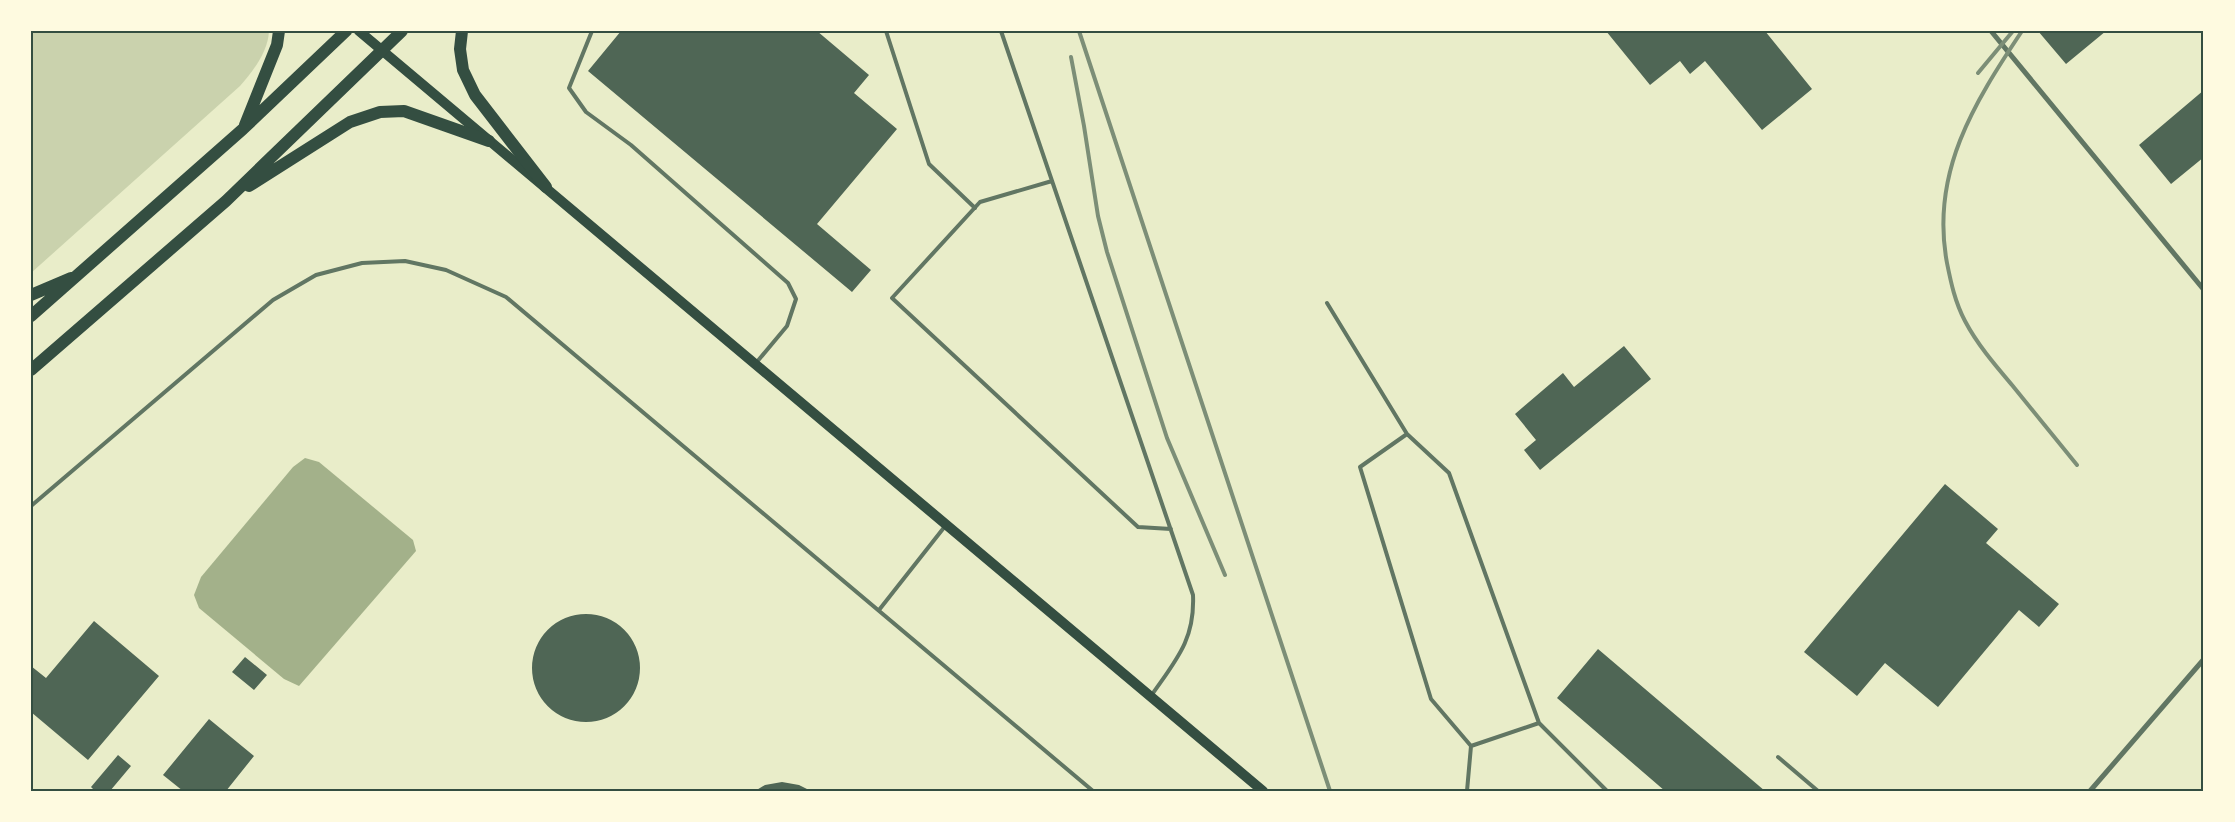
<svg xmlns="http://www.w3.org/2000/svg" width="2235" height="822" font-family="Montserrat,sans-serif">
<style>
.green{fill:#cad2ad}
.water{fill:#a3b18a}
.building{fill:#4f6655}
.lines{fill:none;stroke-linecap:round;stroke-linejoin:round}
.service{stroke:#617663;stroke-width:4}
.minor{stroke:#617663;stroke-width:5}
.secondary{stroke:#344e41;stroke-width:10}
.primary{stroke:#344e41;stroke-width:12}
.rail{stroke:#7c8e77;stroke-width:4}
.neatline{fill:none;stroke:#344e41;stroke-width:2}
</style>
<rect width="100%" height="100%" fill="#e9edc9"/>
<path class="green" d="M 31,31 L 269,31 C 268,52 253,71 240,86 L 31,273 Z"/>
<path class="water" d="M 305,458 L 319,462 L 413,540 L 416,551 L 299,686 L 284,679 L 199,608 L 194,595 L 201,577 L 293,467 Z"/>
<path class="building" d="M 621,31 L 817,31 L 869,75 L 854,93 L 897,129 L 817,224 L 871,270 L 852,292 L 588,71 Z
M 1606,31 L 1765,31 L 1812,89 L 1762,130 L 1705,61 L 1690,74 L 1680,61 L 1650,85 Z
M 2038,31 L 2106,31 L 2066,64 Z
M 2204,90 L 2204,157 L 2171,184 L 2139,145 Z
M 1624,346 L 1651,379 L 1540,470 L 1524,450 L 1536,440 L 1515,414 L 1563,373 L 1574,387 Z
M 1945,484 L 1998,529 L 1986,543 L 2059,604 L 2039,627 L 2019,610 L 1938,707 L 1885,663 L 1857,696 L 1804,652 Z
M532 668a54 54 0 1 1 108 0a54 54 0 1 1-108 0Z
M 94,621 L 159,676 L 88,760 L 31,712 L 31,666 L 46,678 Z
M 1598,649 L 1765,791 L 1665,791 L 1557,698 Z
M 245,657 L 267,675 L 254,690 L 232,672 Z
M 209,719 L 254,756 L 226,791 L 183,791 L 163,775 Z
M 118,755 L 131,766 L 110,791 L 95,791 L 91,787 Z
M 782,782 L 799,785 L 811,791 L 755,791 L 765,785 Z"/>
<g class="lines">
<path class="service" d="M 592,31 L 569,88 L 586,112 L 631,145 L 788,283 L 796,299 L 787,326 L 756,363
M 886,31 L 929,164 L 975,208
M 1001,31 L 1193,595 C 1195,640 1176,660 1151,696
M 1052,181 L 980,202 L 892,298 L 1138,527 L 1171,529
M 1327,303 L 1407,434 L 1360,467 L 1431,699 L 1471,746 L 1539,723 L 1607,791
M 1407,434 L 1449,473 L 1539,723
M 31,506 L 273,300 L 316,275 L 362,263 L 405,261 L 446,270 L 506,297 L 1093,791
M 879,610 L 946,525
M 1778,757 L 1818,791
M 1467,791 L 1471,746"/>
<path class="minor" d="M 1991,31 L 2204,290
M 2090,791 L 2204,659"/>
<path class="secondary" d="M 359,31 L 1263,791"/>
<path class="primary" d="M 462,31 L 460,49 L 463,70 L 475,95 L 546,187
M 245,125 L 277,45 L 279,31
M 249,186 L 350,122 L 380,112 L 404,111 L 489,141
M 31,295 L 71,278
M 31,316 L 243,129 L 346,31
M 31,370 L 226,201 L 402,31"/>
<path class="rail" d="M 1079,31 L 1330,791
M 2022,31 C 1974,103 1930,173 1947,263 C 1951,283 1955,302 1965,321 C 1977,344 1995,365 2012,385 C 2034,412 2055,438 2077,465
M 1071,57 L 1084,126 L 1098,216 L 1107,252 L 1167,438 L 1225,575
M 1978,73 L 2013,31"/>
</g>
<rect width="2235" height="822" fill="none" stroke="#fefae0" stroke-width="65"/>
<rect x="32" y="32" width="2170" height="758" class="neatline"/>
</svg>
